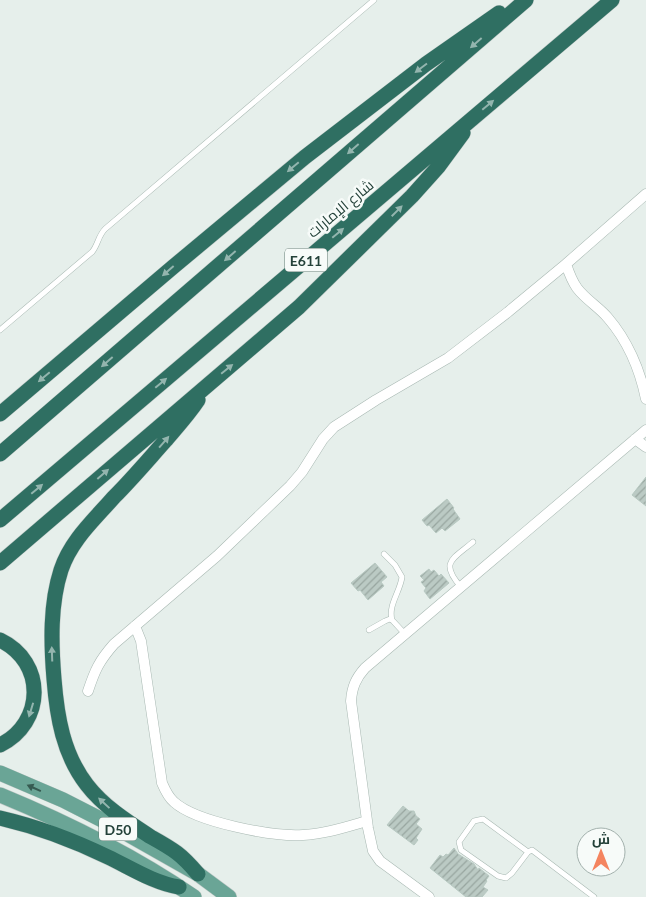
<svg xmlns="http://www.w3.org/2000/svg" width="646" height="897" font-family="Lato,Cairo,sans-serif">
<style>
.building{fill:url(#building-hatch);stroke:#b8c9c2}
.lines{fill:none;stroke-linecap:round;stroke-linejoin:round}
.service-casing{stroke:#a8b8b2;stroke-width:6}
.minor-casing{stroke:#a8b8b2;stroke-width:11}
.primary-casing{stroke:#c2cac8;stroke-width:16}
.motorway-casing{stroke:#c2cac8;stroke-width:16}
.service{stroke:#fff;stroke-width:5}
.minor{stroke:#fff;stroke-width:10}
.primary{stroke:#6aa596;stroke-width:15}
.motorway{stroke:#2f6f62;stroke-width:15}
.oneway{fill:#93b5ae}
.oneway2{fill:#365b51}
.labels{text-anchor:middle;dominant-baseline:central;stroke-width:5;stroke-linejoin:round;paint-order:stroke}
.shield{fill:#f7fbf9;stroke:#637a73;stroke-width:1}
.shield-label{font-size:14px;font-weight:bold;fill:#24423a}
.street-label{font-size:15px;fill:#24423a;stroke:#f7fbf9}
</style>
<defs>
<pattern id="building-hatch" width="6" height="6" patternUnits="userSpaceOnUse" patternTransform="scale(1.25)"><rect width="6" height="6" fill="#bbcac4"/><path d="M-1 1l2-2M0 6l6-6M5 7l2-2" fill="none" stroke="#98a6a0"/></pattern>
</defs>
<rect width="100%" height="100%" fill="#e6efeb"/>
<path class="building" d="M 646,477 L 646,506 L 632,495 Z
M 447,499 L 454,508 L 453,509 L 460,519 L 445,531 L 442,528 L 436,533 L 429,525 L 427,526 L 422,520 Z
M 375,563 L 387,577 L 381,582 L 384,586 L 368,600 L 360,590 L 358,591 L 351,583 Z
M 429,569 L 431,572 L 434,570 L 439,576 L 441,574 L 449,583 L 430,599 L 424,591 L 426,588 L 421,582 L 424,580 L 420,576 Z
M 403,806 L 409,811 L 414,811 L 416,816 L 420,819 L 416,824 L 422,829 L 416,838 L 418,840 L 414,845 L 387,825 Z
M 454,848 L 458,854 L 474,864 L 478,870 L 479,868 L 489,876 L 486,880 L 487,881 L 483,887 L 488,890 L 482,897 L 466,897 L 430,868 L 440,855 L 443,857 L 446,854 L 448,855 Z"/>
<g class="lines">
<g class="service-casing">
<path id="service" d="M 0,330 L 92,252 C 98,245 98,236 105,229 L 374,0
M 384,554 L 395,565 L 402,577 C 400,592 388,605 392,620
M 461,587 C 439,562 453,559 473,542
M 369,630 L 385,621 L 390,619 L 393,621 L 405,634
M 528,852 L 512,873 L 506,878 L 498,876 L 461,850 L 459,842 L 474,821 L 483,819 L 528,852 L 532,850 L 594,897"/>
</g>
<g class="minor-casing">
<path id="minor" d="M 566,264 C 569,273 572,281 577,288 C 586,300 599,307 608,318 C 627,340 640,370 646,399
M 635,439 L 646,447
M 135,626 L 141,641 L 162,783 C 165,790 168,797 174,802 C 196,822 273,837 303,835 C 325,834 346,827 367,821
M 88,691 C 95,670 99,661 114,644 L 217,556 L 290,486 L 302,472 L 323,439 L 334,427 L 376,400 L 448,358 L 508,312 L 566,264 L 646,194
M 429,897 L 380,861 L 373,851 L 368,828 L 351,701 C 352,687 356,678 365,668 L 646,430"/>
</g>
<g class="primary-casing">
<path id="primary" d="M 0,773 L 63,800 L 108,823 L 198,874 L 229,897
M 0,795 C 68,823 134,856 194,897"/>
</g>
<g class="motorway-casing">
<path id="motorway" d="M 198,400 C 188,415 176,428 165,441 C 148,460 132,479 114,497 C 94,520 71,540 61,570 C 50,604 51,643 54,679 C 57,717 63,754 87,785 C 104,807 128,822 151,837 C 160,842 169,847 177,853 C 185,859 192,867 198,874
M 0,414 L 173,267 L 305,157 L 426,64 L 499,13
M 0,454 L 526,0
M 0,520 L 612,0
M 0,563 L 299,307 L 412,196 L 438,167 L 463,133
M 0,640 C 46,662 45,723 0,745
M 0,818 C 39,827 73,840 108,857 C 131,868 154,883 179,887"/>
</g>
<use href="#service" class="service"/>
<use href="#minor" class="minor"/>
<use href="#primary" class="primary"/>
<use href="#motorway" class="motorway"/>
</g>
<defs><path id="oneway-solid" d="M-6-.8H1V-3.2L6.5 0L1 3.2V.8H-6Z" transform="scale(1.25)"/></defs>
<g class="oneway">
<use href="#oneway-solid" transform="translate(476 43) rotate(139)"/>
<use href="#oneway-solid" transform="translate(421 68) rotate(143)"/>
<use href="#oneway-solid" transform="translate(488 105) rotate(-40)"/>
<use href="#oneway-solid" transform="translate(353 149) rotate(139)"/>
<use href="#oneway-solid" transform="translate(293 167) rotate(140)"/>
<use href="#oneway-solid" transform="translate(397 211) rotate(-45)"/>
<use href="#oneway-solid" transform="translate(338 233) rotate(-40)"/>
<use href="#oneway-solid" transform="translate(230 256) rotate(139)"/>
<use href="#oneway-solid" transform="translate(168 271) rotate(139)"/>
<use href="#oneway-solid" transform="translate(107 362) rotate(139)"/>
<use href="#oneway-solid" transform="translate(227 369) rotate(-39)"/>
<use href="#oneway-solid" transform="translate(44 377) rotate(140)"/>
<use href="#oneway-solid" transform="translate(161 383) rotate(-40)"/>
<use href="#oneway-solid" transform="translate(164 442) rotate(-49)"/>
<use href="#oneway-solid" transform="translate(103 474) rotate(-41)"/>
<use href="#oneway-solid" transform="translate(37 489) rotate(-40)"/>
<use href="#oneway-solid" transform="translate(52 654) rotate(-92)"/>
<use href="#oneway-solid" transform="translate(31 710) rotate(107)"/>
<use href="#oneway-solid" transform="translate(104 803) rotate(-137)"/>
</g>
<use class="oneway2" href="#oneway-solid" transform="translate(34 788) rotate(-156)"/>
<g class="labels">
<g class="shield">
<rect x="285" y="248.5" width="42" height="23" rx="4"/>
<rect x="99" y="817.5" width="38" height="23" rx="4"/>
</g>
<g class="shield-label">
<text x="306" y="260">E611</text>
<text x="118" y="829">D50</text>
</g>
<g class="street-label">
<text transform="translate(340 208) rotate(-40)">شارع الإمارات</text>
</g>
</g>
<g transform="translate(601 852)"><circle r="24" fill="#f7fbf9" stroke="#a3b1ad"/>
<path d="M0-4L9 19L0 12L-9 19Z" fill="#f4845f"/>
<text y="-8" font-size="14" font-weight="bold" text-anchor="middle" fill="#24423a">ش</text>
</g>
</svg>
